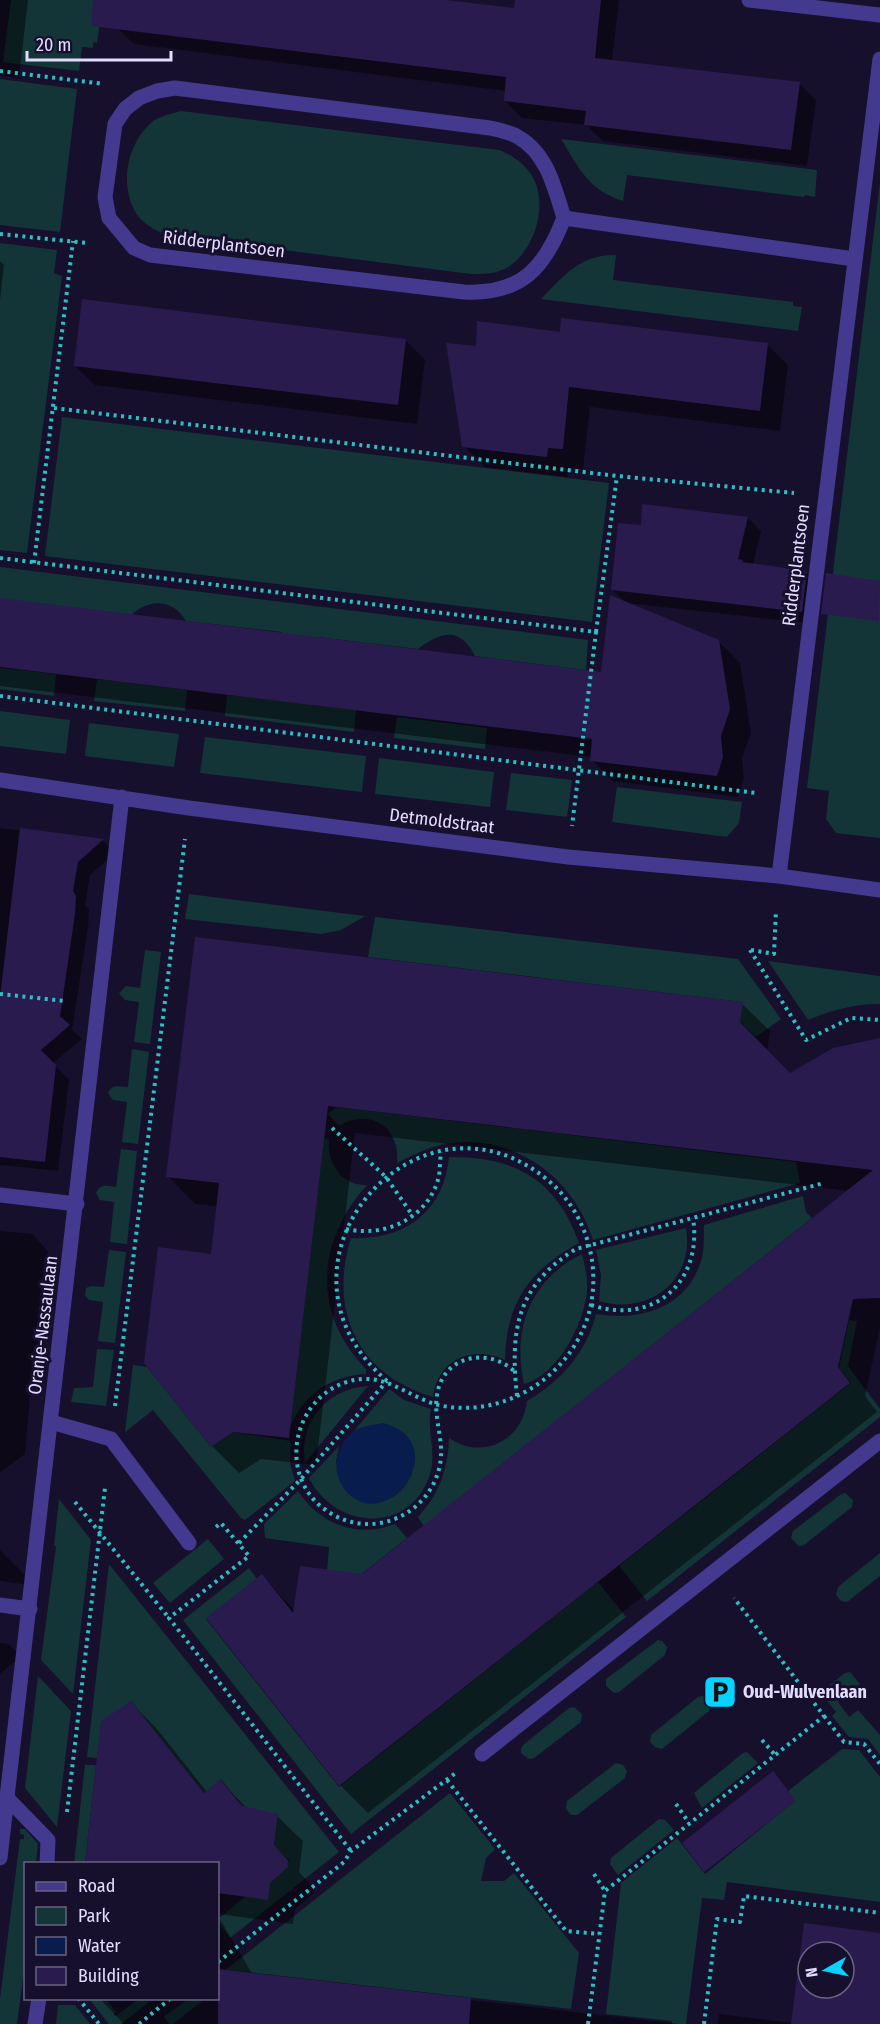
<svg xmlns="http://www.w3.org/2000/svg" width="880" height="2024" font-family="'Fira Sans Condensed',sans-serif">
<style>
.green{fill:#133537}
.water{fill:#081c4d}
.shadow{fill:#0007;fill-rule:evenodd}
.building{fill:#2a1b4f;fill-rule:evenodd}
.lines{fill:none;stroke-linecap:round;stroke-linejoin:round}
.path{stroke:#2bc1c4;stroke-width:4;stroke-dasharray:3 4.5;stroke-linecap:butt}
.lane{stroke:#43398e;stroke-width:15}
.street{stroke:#43398e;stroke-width:15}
.labels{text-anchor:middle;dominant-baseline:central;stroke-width:6;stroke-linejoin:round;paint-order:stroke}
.street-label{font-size:18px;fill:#e3dcff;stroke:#17102d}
.poi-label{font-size:18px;font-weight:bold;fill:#e3dcff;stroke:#17102d;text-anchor:start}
</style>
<rect width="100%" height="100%" fill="#17102d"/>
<path class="green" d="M 11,0 L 103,0 L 97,43 L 93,42 L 93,48 L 82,47 L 79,71 L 3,62 Z
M 0,79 L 77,89 L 60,232 L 0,225 Z
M 181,111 L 499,150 C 513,156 524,163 532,176 C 549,203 535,251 508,267 C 497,274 484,274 471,274 L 166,235 C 155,230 143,224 136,213 C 119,186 127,144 151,123 C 159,116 171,114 181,111 Z
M 561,139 L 817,170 L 815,197 L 805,195 L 804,197 L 627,175 L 623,201 C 588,190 579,168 561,139 Z
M 880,182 L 880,838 L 836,833 L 826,819 L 829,791 L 807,788 Z
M 0,243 L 57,250 L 54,273 L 62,276 L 27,553 L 0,550 Z
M 616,255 L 613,280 L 793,302 L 793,306 L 802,307 L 798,331 L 541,299 C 564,276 580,254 616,255 Z
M 62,417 L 609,483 L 592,622 L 45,556 Z
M 0,567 L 588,640 L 586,670 L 475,656 C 460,627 442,631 418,649 L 318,637 L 310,705 L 356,710 L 354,732 L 225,716 L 227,695 L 274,700 L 282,632 L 186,621 C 173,599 150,598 131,615 L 0,599 Z
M 0,668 L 56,674 L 54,696 L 0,689 Z
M 97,679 L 187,690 L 185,711 L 94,701 Z
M 0,711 L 70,720 L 66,754 L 0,746 Z
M 397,717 L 487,728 L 485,749 L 394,738 Z
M 89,723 L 179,734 L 174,767 L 85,756 Z
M 205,737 L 366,756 L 362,792 L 200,773 Z
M 379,758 L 494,772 L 490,807 L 375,794 Z
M 511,773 L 572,780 L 567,817 L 506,810 Z
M 617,787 L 742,802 L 739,823 L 727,837 L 612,822 Z
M 189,894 L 365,916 L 341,930 L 321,934 L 185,919 Z
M 375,917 L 738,959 L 781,1019 L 756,1037 L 740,1021 L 742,1002 L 368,957 Z
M 145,950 L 161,952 L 150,1044 L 134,1042 L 139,1002 L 125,1000 L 119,993 L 126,986 L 140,988 Z
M 768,961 L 880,976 L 880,1004 C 854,1004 832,1010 808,1020 Z
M 132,1049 L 149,1052 L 138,1144 L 122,1142 L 127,1102 L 113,1100 L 108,1093 C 112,1083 119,1087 128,1087 Z
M 336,1107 L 796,1162 L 800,1183 L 593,1240 C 573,1174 508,1130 440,1145 C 424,1149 411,1156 397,1163 C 401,1127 369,1107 339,1126 L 328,1114 Z
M 324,1138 L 329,1139 C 327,1164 341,1185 367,1185 C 317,1240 311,1313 366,1369 L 366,1374 C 331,1376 304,1394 290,1427 Z
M 121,1149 L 137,1151 L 127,1244 L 110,1242 L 114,1202 L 100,1200 L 96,1193 C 100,1183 108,1186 116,1187 Z
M 449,1157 C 515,1156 557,1180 579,1243 C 530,1270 506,1302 505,1360 C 472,1345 438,1359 433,1397 C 358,1375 328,1311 351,1238 C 405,1241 444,1211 449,1157 Z
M 803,1196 L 806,1212 L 812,1218 L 424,1526 L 418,1517 C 439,1494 448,1470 449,1438 C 483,1461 523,1440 527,1401 C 560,1382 587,1352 596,1314 C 643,1322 692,1306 703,1253 C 704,1244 704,1234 704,1225 Z
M 686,1228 C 695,1280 649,1316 599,1301 L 601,1275 L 596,1250 Z
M 109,1250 L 126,1252 L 115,1343 L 98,1341 L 103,1302 L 89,1300 L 85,1295 L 86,1288 L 91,1286 L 104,1287 Z
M 582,1254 C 585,1266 588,1279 587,1291 C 584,1324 558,1375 524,1384 C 512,1329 530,1280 582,1254 Z
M 849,1320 L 857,1321 L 848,1366 L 880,1409 L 880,1417 L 647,1601 L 619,1566 L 851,1383 L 839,1368 Z
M 97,1349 L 114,1350 L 106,1406 L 71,1402 L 74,1388 L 93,1387 Z
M 133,1365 L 147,1367 L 211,1447 L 213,1445 L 219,1430 L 291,1441 L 290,1463 L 295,1481 L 245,1520 L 241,1518 L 153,1410 L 125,1432 Z
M 368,1386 L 305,1463 C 298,1422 328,1388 368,1386 Z
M 389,1389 L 404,1400 L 431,1409 C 426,1433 438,1452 429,1477 C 408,1535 335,1529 309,1478 L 339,1446 L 336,1462 L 363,1502 C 388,1504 401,1496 412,1474 L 383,1423 L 354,1431 Z
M 298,1491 C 319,1524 358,1539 395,1524 L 407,1538 L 345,1587 L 326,1584 L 329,1547 L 265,1538 L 264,1524 Z
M 845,1493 L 853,1500 L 852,1507 L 804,1545 L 799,1546 L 791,1538 L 793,1531 L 840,1495 Z
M 59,1499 L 91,1540 L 73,1694 L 41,1660 L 56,1546 L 54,1546 Z
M 208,1539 L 224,1559 L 170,1603 L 153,1583 Z
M 880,1553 L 880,1576 L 847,1602 L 841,1601 L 836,1595 L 838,1587 Z
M 109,1564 L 339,1852 L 230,1938 L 218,1922 L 218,1919 L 257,1887 L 267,1900 L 271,1872 L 289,1866 L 287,1864 L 290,1862 L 288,1859 L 285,1861 L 273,1853 L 278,1814 L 247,1812 L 221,1779 L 218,1781 L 219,1783 L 205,1794 L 131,1701 L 101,1725 L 97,1758 L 87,1757 Z
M 249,1568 L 257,1579 L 206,1619 L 339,1787 L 598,1582 L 626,1617 L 351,1834 L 183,1620 Z
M 658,1640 L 662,1641 L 667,1647 L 665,1655 L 619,1692 L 614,1693 L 606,1686 L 606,1679 Z
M 850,1672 L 860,1684 L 838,1702 L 849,1717 L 858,1710 L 880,1735 L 880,1755 L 868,1739 L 849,1737 L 832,1716 L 836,1712 L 820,1692 L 845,1673 Z
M 38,1676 L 71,1711 L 57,1827 L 25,1788 Z
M 702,1696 L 707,1698 L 711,1704 L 709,1711 L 662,1749 L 655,1747 L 650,1742 L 651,1735 L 698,1697 Z
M 574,1707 L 582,1714 L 581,1722 L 534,1758 L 529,1759 L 521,1753 L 521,1749 L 523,1745 L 569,1708 Z
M 842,1749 L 859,1750 L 880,1777 L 880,1902 L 727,1882 L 724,1900 L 702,1898 L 686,2024 L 672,2024 L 672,2021 L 606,2014 L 621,1883 L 677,1838 L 705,1874 L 795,1801 L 788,1791 Z
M 747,1752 L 758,1763 L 702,1808 L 694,1793 L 743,1753 Z
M 616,1763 L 623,1765 L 627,1771 L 625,1778 L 577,1815 L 571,1815 L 566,1809 L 567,1801 Z
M 85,1765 L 96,1765 L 85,1863 L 74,1864 Z
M 450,1793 L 495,1849 L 486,1858 L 481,1881 L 504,1881 L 514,1873 L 579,1953 L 571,2009 L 231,1970 L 230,1980 L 218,1989 L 218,1976 Z
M 659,1819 L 665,1820 L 674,1830 L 618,1875 L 610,1864 L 611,1858 Z
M 20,1829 L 25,1829 L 38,1844 L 36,1863 L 26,1864 L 26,1954 L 17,2024 L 0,2024 L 0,1999 L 20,1839 L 24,1839 L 24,1835 L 20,1834 Z
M 189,1998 L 205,1999 L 173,2024 L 169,2024 L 164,2017 Z
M 89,1999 L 106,1999 L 116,2012 L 113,2014 L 116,2016 L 138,1999 L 146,1999 L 149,2002 L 121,2024 L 109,2024 Z
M 58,2005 L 75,2005 L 90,2024 L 56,2024 Z"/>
<path class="water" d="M 383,1423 C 455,1442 389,1535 348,1493 C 330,1475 334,1447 353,1432 C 360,1426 374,1425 383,1423 Z"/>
<path class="shadow" d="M 0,0 L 28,0 L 19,78 L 0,75 Z
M 120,0 L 433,0 L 515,10 L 517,0 L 619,0 L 612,61 L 799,84 L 816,100 L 807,166 L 603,141 L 586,125 L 522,118 L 505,101 L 506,91 L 134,44 L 117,28 Z
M 0,261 L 4,265 L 0,300 Z
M 561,333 L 767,344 L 788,365 L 780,431 L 590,407 L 583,469 L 568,468 L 567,477 L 485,467 L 464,446 L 478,348 Z
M 405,340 L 425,360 L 417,424 L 95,385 L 75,366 Z
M 748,518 L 761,531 L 753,565 L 806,572 L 819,585 L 815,624 L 626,603 L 612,589 L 642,527 Z
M 0,600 L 602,673 L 719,642 L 740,663 L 751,733 L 742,758 L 744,779 L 738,797 L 613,781 L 592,760 L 592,757 L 0,686 Z
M 0,828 L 103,841 L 115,853 L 90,875 L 85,905 L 89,910 L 88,928 L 72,1030 L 82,1039 L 53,1063 L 69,1080 L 58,1171 L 0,1165 Z
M 196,939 L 742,1004 L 770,1031 L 767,1051 L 790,1074 L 880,1042 L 880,1328 L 865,1396 L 877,1412 L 368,1813 L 340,1785 L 224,1638 L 262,1576 L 295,1611 L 362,1576 L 849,1191 L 355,1133 L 316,1465 L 261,1459 L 239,1473 L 212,1446 L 218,1255 L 223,1207 L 195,1204 L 168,1176 Z
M 0,1231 L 33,1234 L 48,1252 L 44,1290 L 46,1314 L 38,1322 L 43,1329 L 36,1357 L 32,1395 L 30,1395 L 25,1454 L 0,1472 Z
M 0,1550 L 36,1586 L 0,1581 Z
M 0,1643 L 8,1644 L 21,1656 L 0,1674 Z
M 131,1703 L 157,1729 L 207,1792 L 220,1781 L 248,1809 L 277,1816 L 303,1841 L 299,1872 L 314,1888 L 312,1890 L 314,1893 L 295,1909 L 293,1924 L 218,1914 L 218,1864 L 86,1864 L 103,1722 Z
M 218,1916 L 253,1975 L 680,2024 L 124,2024 L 99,1998 L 218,1998 Z
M 805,1925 L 880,1934 L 880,2024 L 718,2024 L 719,2014 L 793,2023 ZM 808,1952 L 844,1952 L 844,1988 L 808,1988 Z"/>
<path class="building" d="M 93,0 L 445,0 L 514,8 L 515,0 L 601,0 L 595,58 L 800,82 L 791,150 L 584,125 L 586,111 L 504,101 L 506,77 L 91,26 Z
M 82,299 L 406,339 L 398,405 L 74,366 Z
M 561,318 L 768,343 L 760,411 L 569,387 L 563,449 L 548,448 L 547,457 L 462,447 L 446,343 L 476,346 L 477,321 L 560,332 Z
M 642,504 L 748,517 L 738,559 L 743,560 L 742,562 L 807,571 L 802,612 L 611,590 L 618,523 L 641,525 Z
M 826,573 L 880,581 L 879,621 L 821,614 Z
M 610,595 L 719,640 L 730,709 L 721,736 L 723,757 L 717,776 L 590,761 L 592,739 L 0,667 L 0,598 L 601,672 Z
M 20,828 L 104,839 L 78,862 L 73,891 L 76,896 L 75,914 L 60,1016 L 70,1025 L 41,1050 L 56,1065 L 45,1162 L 0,1157 L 0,997 Z
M 195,937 L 743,1002 L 740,1022 L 790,1073 L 833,1048 L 880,1038 L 880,1298 L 853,1299 L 838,1367 L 850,1383 L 339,1786 L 206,1618 L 262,1574 L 293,1613 L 300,1566 L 362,1574 L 873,1170 L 328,1106 L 289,1438 L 233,1432 L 211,1447 L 144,1363 L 158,1247 L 211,1254 L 219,1183 L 166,1177 Z
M 131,1701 L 204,1793 L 220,1779 L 242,1806 L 278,1814 L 274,1845 L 289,1862 L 287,1864 L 289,1866 L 270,1883 L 268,1900 L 218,1893 L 218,1863 L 85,1863 L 101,1721 Z
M 773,1771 L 796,1801 L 704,1872 L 682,1843 Z
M 804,1923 L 880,1933 L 880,2024 L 791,2024 ZM 808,1952 L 844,1952 L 844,1988 L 808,1988 Z
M 218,1969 L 471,1998 L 469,2024 L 218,2024 Z"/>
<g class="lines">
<path class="path" d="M 0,71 L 104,84
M 0,234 L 87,243
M 54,408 L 617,476 L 794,493
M 0,558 L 596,632 L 572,826
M 34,563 L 73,241
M 596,632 L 617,476
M 0,696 L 756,793
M 750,950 L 806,1040 L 851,1018 L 880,1020
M 751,950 L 774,954 L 776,910
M 0,994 L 65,1001
M 332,1128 L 386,1177 L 413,1216
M 346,1229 C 385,1238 429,1218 439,1176 C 440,1168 440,1160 441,1152
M 591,1305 C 653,1326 703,1282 693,1218
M 387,1381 C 250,1263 420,1070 550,1182 C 580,1208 596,1249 593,1289 C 588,1363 515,1419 443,1406 C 413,1400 391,1377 362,1379 C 301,1384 274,1462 318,1504 C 335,1519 357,1527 380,1523 C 416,1517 443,1485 441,1448 C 440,1430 434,1412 437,1395 C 443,1355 488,1347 514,1371
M 517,1396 C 510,1331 516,1286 576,1249 L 824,1183
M 115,1406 L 185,839
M 75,1502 L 169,1618
M 216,1527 L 221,1523 L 249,1556 L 169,1618 L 351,1851
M 239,1543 L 301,1479 L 387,1381
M 824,1716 L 844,1742 L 864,1744 L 880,1764
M 762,1740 L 775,1755
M 447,1780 L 566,1931 L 599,1934
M 676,1804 L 689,1823
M 67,1812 L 105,1488
M 594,1874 L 605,1891
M 218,1962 L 344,1862 L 351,1851 L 457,1772
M 78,1998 L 99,2024
M 139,2024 L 171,1998
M 588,2024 L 605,1891 L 824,1716 L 734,1598
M 704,2024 L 717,1919 L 740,1922 L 744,1896 L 880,1913"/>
<path class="lane" d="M 749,0 L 880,15
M 51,1422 L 111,1439 L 189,1543
M 482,1754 L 880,1441
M 7,1798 L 48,1840 L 47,1864
M 35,2024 L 39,1998"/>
<path class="street" d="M 564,218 C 555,189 547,153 518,137 C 510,132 499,130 490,128 L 175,88 L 157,91 L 139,98 L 125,109 L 115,124 L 105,197 L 109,218 L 134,248 L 150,255 L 464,292 C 522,295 545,267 564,218 L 854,259
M 0,780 L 189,808 L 568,857 L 779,876 L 880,890
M 779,876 L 880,59
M 0,1195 L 77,1204
M 0,1605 L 30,1609
M 0,1858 L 122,797"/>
</g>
<defs>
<g id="parking-square" transform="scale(1.725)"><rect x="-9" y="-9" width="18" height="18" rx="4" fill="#08d2ff" stroke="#17102d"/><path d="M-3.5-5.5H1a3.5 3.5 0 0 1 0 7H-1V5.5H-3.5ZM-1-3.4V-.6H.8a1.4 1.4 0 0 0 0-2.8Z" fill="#111"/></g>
</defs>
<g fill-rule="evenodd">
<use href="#parking-square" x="720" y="1692"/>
</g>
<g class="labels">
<g class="street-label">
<text transform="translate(224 244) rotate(7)">Ridderplantsoen</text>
<text transform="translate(796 565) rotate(-83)">Ridderplantsoen</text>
<text transform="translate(442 821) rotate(7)">Detmoldstraat</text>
<text transform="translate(43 1325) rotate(-83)">Oranje-Nassaulaan</text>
</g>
<g class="poi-label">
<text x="743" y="1692">Oud-Wulvenlaan</text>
</g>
</g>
<rect x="24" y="1862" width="195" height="138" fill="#17102d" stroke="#696281" stroke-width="1.5"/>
<rect x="36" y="1882" width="30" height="9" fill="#43398e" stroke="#696281" stroke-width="1.5"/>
<text x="78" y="1892" font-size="18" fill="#e3dcff">Road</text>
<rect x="36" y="1907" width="30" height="18" fill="#133537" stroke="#696281" stroke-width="1.5"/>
<text x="78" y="1922" font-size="18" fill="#e3dcff">Park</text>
<rect x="36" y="1937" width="30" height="18" fill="#081c4d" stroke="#696281" stroke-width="1.5"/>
<text x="78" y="1952" font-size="18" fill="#e3dcff">Water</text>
<rect x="36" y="1967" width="30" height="18" fill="#2a1b4f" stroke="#696281" stroke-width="1.5"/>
<text x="78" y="1982" font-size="18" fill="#e3dcff">Building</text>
<g transform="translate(826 1970) rotate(261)"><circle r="28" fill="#17102d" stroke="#696281" stroke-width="1.5"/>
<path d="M0-4.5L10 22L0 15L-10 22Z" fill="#08d2ff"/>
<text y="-9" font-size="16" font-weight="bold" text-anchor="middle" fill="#e3dcff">N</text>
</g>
<path d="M27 51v9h144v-9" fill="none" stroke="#e3dcff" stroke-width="3"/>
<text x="36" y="51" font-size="18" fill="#e3dcff" stroke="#17102d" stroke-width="4.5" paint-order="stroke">20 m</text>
</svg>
